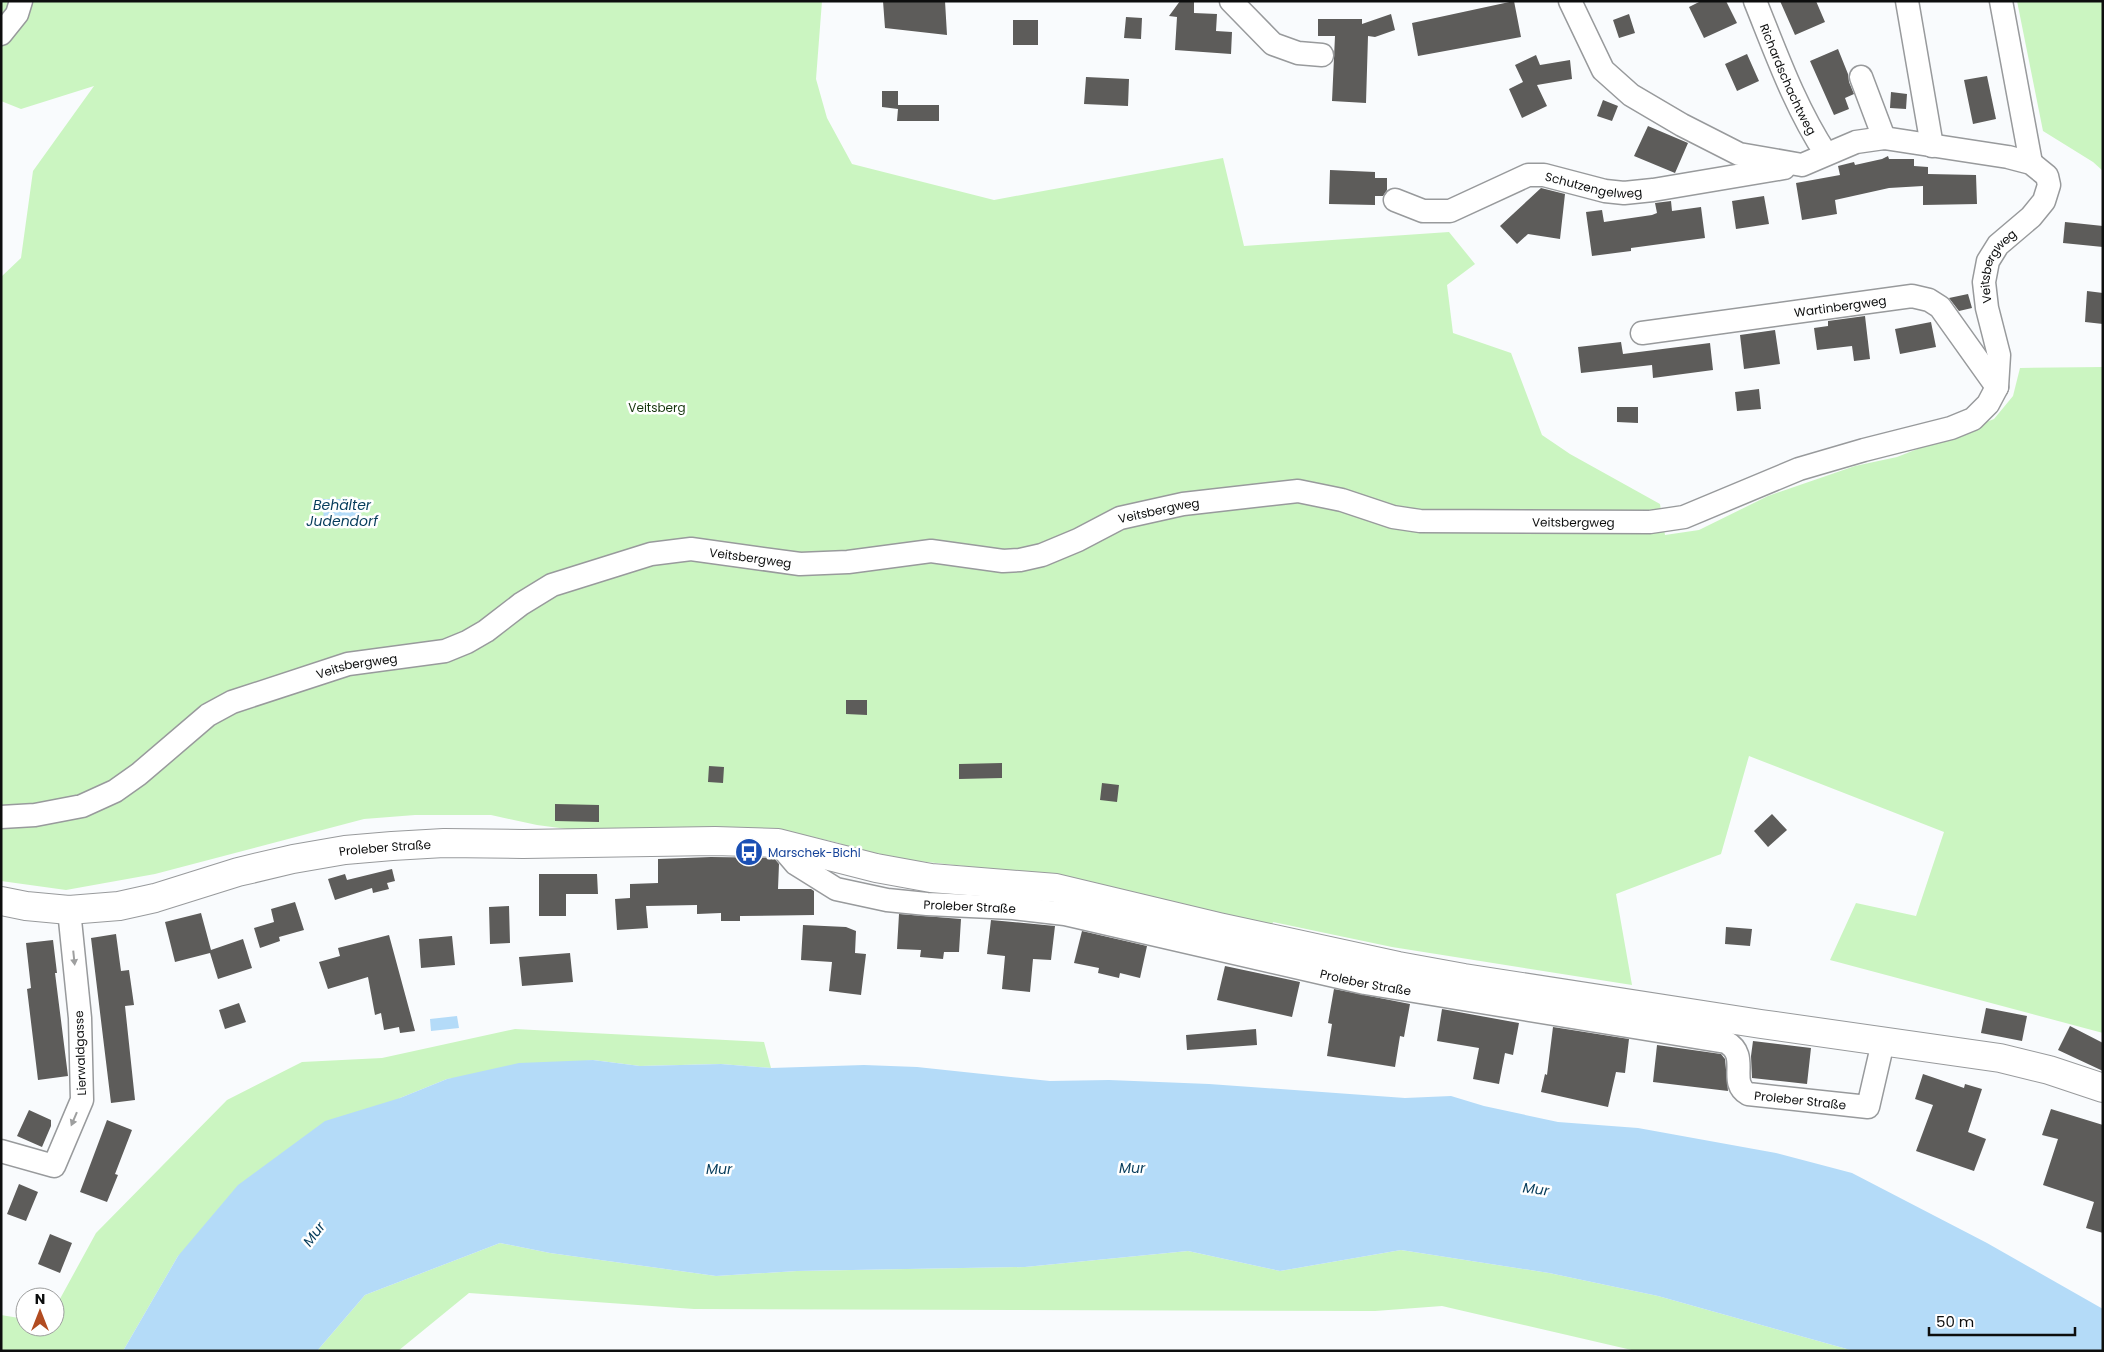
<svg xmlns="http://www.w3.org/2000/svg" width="2104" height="1352" font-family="Poppins,sans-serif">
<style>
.green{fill:#cbf5c1}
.water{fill:#b4dbf8}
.building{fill:#5d5c5a}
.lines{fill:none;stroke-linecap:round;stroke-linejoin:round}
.street-casing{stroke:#989a9c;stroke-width:25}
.secondary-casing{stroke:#989a9c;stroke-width:30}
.street{stroke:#fff;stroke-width:22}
.secondary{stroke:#fff;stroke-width:28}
.oneway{fill:#9e9f9f}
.labels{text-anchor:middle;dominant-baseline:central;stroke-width:5;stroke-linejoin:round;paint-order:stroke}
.street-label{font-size:12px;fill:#0d0e0e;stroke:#fff}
.park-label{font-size:12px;fill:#15350d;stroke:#fff}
.transit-label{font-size:12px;fill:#164399;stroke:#fff;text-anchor:start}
.water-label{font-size:14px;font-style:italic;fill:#063c5b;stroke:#fff}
</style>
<rect width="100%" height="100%" fill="#f9fbfd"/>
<path class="green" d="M 1,1 L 822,1 L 816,79 L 827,118 L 852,164 L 994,200 L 1223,158 L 1244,246 L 1449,232 L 1475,264 L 1447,285 L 1453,333 L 1511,353 L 1542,435 L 1570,454 L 1660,504 L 1665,535 L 1699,530 L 1768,496 L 1855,466 L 1897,457 L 1994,419 L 2013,396 L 2020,368 L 2103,367 L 2103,1033 L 1830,960 L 1856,903 L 1916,916 L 1944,832 L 1749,756 L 1721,854 L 1616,894 L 1632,985 L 1392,947 L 1273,922 L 1272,925 L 1039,874 L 908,860 L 857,850 L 839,843 L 800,834 L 721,830 L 721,827 L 708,827 L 707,830 L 623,831 L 567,829 L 537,825 L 491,815 L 415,815 L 364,819 L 155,874 L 66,890 L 1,881 L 1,277 L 21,258 L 33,171 L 94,86 L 21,109 L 1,101 Z
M 2017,1 L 2103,1 L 2103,171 L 2093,162 L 2043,131 Z
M 515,1029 L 764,1042 L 771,1068 L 721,1064 L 640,1066 L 593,1060 L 447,1079 L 400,1098 L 178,1256 L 123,1351 L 1,1351 L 1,1315 L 25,1319 L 25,1327 L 55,1327 L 55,1308 L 96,1233 L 227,1100 L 302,1062 L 382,1058 Z
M 500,1243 L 550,1253 L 716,1276 L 797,1271 L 1025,1267 L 1188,1251 L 1280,1271 L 1401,1250 L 1549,1273 L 1658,1296 L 1854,1351 L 1636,1351 L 1442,1306 L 1375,1311 L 694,1309 L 469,1293 L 398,1351 L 317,1351 L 365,1295 Z"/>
<path class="water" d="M 323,499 L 360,499 L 361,528 L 324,528 Z
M 457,1016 L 459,1028 L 431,1031 L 430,1019 Z
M 593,1060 L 640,1066 L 721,1064 L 771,1068 L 864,1065 L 917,1067 L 1050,1081 L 1109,1080 L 1209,1084 L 1405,1098 L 1451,1096 L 1484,1106 L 1558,1122 L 1638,1128 L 1776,1153 L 1852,1173 L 1987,1243 L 2103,1309 L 2103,1351 L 1854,1351 L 1658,1296 L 1549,1273 L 1401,1250 L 1280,1271 L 1188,1251 L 1025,1267 L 797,1271 L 716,1276 L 550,1253 L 500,1243 L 365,1295 L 317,1351 L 123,1351 L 178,1256 L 238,1185 L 325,1121 L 400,1098 L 447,1079 L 519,1063 Z"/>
<path class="building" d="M 883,1 L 945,1 L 947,35 L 885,28 Z
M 1180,1 L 1194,1 L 1194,13 L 1217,14 L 1216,31 L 1232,32 L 1231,54 L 1175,50 L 1177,17 L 1169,16 Z
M 1514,1 L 1521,37 L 1418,56 L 1412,23 Z
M 1701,1 L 1726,1 L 1737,23 L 1704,38 L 1689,7 Z
M 1780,1 L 1816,1 L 1825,22 L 1795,35 Z
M 1391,14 L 1395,30 L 1375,37 L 1368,36 L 1366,103 L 1332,101 L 1335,36 L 1318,36 L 1318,19 L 1362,19 L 1362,24 Z
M 1629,14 L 1635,33 L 1619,38 L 1613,20 Z
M 1126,17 L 1142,18 L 1141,39 L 1124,38 Z
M 1013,20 L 1038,20 L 1038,45 L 1013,45 Z
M 1838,49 L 1848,74 L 1849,82 L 1854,94 L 1845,98 L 1849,109 L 1834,115 L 1810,61 Z
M 1747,54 L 1759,81 L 1737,91 L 1725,64 Z
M 1536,55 L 1540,65 L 1570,60 L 1572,79 L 1537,85 L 1547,106 L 1522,118 L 1509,89 L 1523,82 L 1515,65 Z
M 1987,76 L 1996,119 L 1973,124 L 1964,80 Z
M 1086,77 L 1129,79 L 1128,106 L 1084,104 Z
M 882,91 L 898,91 L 898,105 L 939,105 L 939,121 L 897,121 L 898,109 L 882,107 Z
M 1891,92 L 1907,94 L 1906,109 L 1890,108 Z
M 1603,100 L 1618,106 L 1612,121 L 1597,116 Z
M 1648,126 L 1688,143 L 1675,173 L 1634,156 Z
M 1888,156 L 1889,159 L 1914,159 L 1914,166 L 1928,167 L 1928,174 L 1976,175 L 1977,204 L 1923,205 L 1923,186 L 1889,188 L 1835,200 L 1837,214 L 1802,220 L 1796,183 L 1840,175 L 1838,166 L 1854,162 L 1855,165 L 1882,159 Z
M 1330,170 L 1375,172 L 1375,178 L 1387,178 L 1387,190 L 1383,196 L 1375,196 L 1375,205 L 1329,204 Z
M 1541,188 L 1565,194 L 1560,239 L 1528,234 L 1517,244 L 1500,226 Z
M 1764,196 L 1769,224 L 1736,229 L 1732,201 Z
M 1671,201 L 1672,211 L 1701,207 L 1705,238 L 1631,248 L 1631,251 L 1592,256 L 1586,212 L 1602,210 L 1604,222 L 1652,215 L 1657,213 L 1655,203 Z
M 2065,222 L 2103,226 L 2103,247 L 2063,243 Z
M 2087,291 L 2103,293 L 2103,324 L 2085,322 Z
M 1968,294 L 1972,308 L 1959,311 L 1949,298 Z
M 1865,316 L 1870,359 L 1854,361 L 1852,346 L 1817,350 L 1814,328 L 1828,326 L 1828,321 Z
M 1931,322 L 1936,347 L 1900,354 L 1895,329 Z
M 1775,330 L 1780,364 L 1744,369 L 1740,335 Z
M 1621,342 L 1623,354 L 1710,343 L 1713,370 L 1653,378 L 1652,365 L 1581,373 L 1578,347 Z
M 1759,389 L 1761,409 L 1737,411 L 1735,392 Z
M 1617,407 L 1638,407 L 1638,423 L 1617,422 Z
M 846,700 L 867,700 L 867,715 L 846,714 Z
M 1002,763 L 1002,778 L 959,779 L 959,764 Z
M 709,766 L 724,767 L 723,783 L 708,782 Z
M 1102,783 L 1119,785 L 1117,802 L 1100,800 Z
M 555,804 L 599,805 L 599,822 L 555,821 Z
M 1772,814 L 1787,830 L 1768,847 L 1754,831 Z
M 711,857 L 774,858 L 779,864 L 778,889 L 811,889 L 814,891 L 814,915 L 740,916 L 740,921 L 721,921 L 721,913 L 697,914 L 697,905 L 646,906 L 648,928 L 617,930 L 615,899 L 630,898 L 630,884 L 658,883 L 658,859 Z
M 392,869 L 395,881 L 387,883 L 389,889 L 373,893 L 372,888 L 335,900 L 328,879 L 345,874 L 347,880 Z
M 539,874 L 597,874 L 598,894 L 566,894 L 566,916 L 539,916 Z
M 295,902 L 304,930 L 279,937 L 280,941 L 260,948 L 254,928 L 274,922 L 271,909 Z
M 509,906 L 510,943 L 490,944 L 489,907 Z
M 201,913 L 211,950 L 243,939 L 252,968 L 218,979 L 210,953 L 175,962 L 165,922 Z
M 899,914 L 961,919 L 959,952 L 944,952 L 943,959 L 920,957 L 921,950 L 897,949 Z
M 991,920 L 1055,926 L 1051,960 L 1033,959 L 1030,992 L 1002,989 L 1005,956 L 987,954 Z
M 803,925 L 846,927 L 856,931 L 855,953 L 866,954 L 861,995 L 829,991 L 832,962 L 801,960 Z
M 1726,927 L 1752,929 L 1750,946 L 1725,944 Z
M 1082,931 L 1147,946 L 1140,978 L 1120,973 L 1119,978 L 1098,973 L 1099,968 L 1074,963 Z
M 116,934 L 121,971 L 129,970 L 134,1005 L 125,1006 L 135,1100 L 111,1103 L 91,938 Z
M 389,935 L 415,1031 L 400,1033 L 399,1027 L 384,1030 L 381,1013 L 375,1015 L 368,977 L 328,989 L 319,962 L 340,956 L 338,948 Z
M 452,936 L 455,965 L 421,968 L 419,939 Z
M 53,940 L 57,973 L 55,973 L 68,1076 L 38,1080 L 27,989 L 31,988 L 26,943 Z
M 570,953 L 573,982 L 522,986 L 519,957 Z
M 1225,966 L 1300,982 L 1292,1017 L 1217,1000 Z
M 1334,989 L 1410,1004 L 1404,1037 L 1400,1036 L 1395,1067 L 1327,1056 L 1332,1024 L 1328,1023 Z
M 239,1003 L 246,1022 L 225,1029 L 219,1010 Z
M 1986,1008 L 2027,1016 L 2022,1041 L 1981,1033 Z
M 1442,1009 L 1519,1023 L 1513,1055 L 1505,1053 L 1499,1084 L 1473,1079 L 1479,1048 L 1437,1041 Z
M 2070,1026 L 2103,1043 L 2103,1071 L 2058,1050 Z
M 1553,1027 L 1629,1039 L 1625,1073 L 1616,1072 L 1608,1107 L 1541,1092 L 1545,1074 L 1547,1075 Z
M 1256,1029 L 1257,1045 L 1187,1050 L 1186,1035 Z
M 1753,1041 L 1811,1048 L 1807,1084 L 1752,1078 L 1751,1056 Z
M 1657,1045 L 1721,1054 L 1725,1059 L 1728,1091 L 1653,1082 Z
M 1923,1074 L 1964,1088 L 1965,1084 L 1982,1089 L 1968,1132 L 1986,1139 L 1974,1171 L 1916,1151 L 1933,1105 L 1915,1099 Z
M 2051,1109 L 2103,1125 L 2103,1233 L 2086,1228 L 2094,1202 L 2043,1185 L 2058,1139 L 2042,1135 Z
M 29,1110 L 51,1120 L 51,1126 L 42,1147 L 17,1136 Z
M 107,1120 L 132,1130 L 115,1174 L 118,1175 L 107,1202 L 80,1192 Z
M 19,1184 L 38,1192 L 26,1221 L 7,1214 Z
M 50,1234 L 72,1243 L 60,1273 L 38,1264 Z"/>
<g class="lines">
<g class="street-casing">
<g id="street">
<path d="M 1231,1 L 1273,44 L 1298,53 L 1322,55"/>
<path id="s1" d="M 1755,1 C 1776,53 1795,107 1826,154"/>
<path d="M 1907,1 L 1932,146"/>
<path d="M 2001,1 L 2031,163"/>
<path d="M 1,34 L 17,14 L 21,1"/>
<path d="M 1861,77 L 1884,138"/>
<path id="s2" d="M 1395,200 L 1423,211 L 1450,211 L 1528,175 L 1544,175 L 1605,191 L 1624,193 L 1653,190 L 1784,168"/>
<path id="s3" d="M 1642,333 L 1912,296 L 1929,300 L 1940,307 L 1997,387"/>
<path id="s4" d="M 1,817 L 35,815 L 82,806 L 115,791 L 139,774 L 208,715 L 232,702 L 348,664 L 445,651 L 467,642 L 486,631 L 521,604 L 552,585 L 651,554 L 691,549 L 800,564 L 848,562 L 931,551 L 1003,561 L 1020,560 L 1042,555 L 1078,540 L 1120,518 L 1183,504 L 1298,491 L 1342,500 L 1393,517 L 1420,521 L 1650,522 L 1684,517 L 1799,469 L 1864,450 L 1951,428 L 1973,419 L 1988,404 L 1997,387 L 1999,355 L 1987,308 L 1984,282 L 1988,261 L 1998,245 L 2031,217 L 2044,201 L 2049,185 L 2047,176 L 2031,163 L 2008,157 L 1884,138 L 1856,142 L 1802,165 L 1739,154 L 1682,125 L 1631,95 L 1603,70 L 1570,1"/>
<path id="s5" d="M 778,843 L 796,864 L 836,889 L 887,900 L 927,904 L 1013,908 L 1065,914 L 1365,983 L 1726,1042 C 1751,1056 1727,1082 1748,1094 L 1868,1107 L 1883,1042"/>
<path d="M 1,1151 L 54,1166 L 82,1100 L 80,1018 L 69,910"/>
</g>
</g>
<g class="secondary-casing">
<g id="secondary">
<path id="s6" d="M 1,901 L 26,906 L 69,910 L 119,906 L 155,898 L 238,872 L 293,859 L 345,850 L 392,846 L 444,843 L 523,844 L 715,841 L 778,843 L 876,868 L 931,878 L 1056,888 L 1219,927 L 1398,966 L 1464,978 L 1761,1024 L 2000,1058 L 2049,1070 L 2103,1088"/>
</g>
</g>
<use href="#street" class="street"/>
<use href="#secondary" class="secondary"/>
</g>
<defs><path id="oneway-solid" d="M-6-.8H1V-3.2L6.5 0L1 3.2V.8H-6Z" transform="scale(1.25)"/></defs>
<g class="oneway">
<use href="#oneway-solid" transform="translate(74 958) rotate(84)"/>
<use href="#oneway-solid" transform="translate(74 1119) rotate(113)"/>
</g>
<defs>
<g id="bus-disc" transform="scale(1.4375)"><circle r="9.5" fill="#1a4fb4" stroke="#fff"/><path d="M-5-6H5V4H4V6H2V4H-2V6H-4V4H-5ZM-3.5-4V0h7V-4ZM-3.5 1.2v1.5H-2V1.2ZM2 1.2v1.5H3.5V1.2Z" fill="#fff"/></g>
</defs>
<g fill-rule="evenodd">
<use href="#bus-disc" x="749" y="852"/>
</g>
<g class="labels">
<g class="street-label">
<text stroke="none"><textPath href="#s1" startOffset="85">Richardschachtweg</textPath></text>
<text stroke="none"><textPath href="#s2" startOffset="210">Schutzengelweg</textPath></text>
<text stroke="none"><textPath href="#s4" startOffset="2240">Veitsbergweg</textPath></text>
<text stroke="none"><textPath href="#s3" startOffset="200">Wartinbergweg</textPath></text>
<text stroke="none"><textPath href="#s4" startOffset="1236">Veitsbergweg</textPath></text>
<text stroke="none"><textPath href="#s4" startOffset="1656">Veitsbergweg</textPath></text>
<text stroke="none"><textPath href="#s4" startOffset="816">Veitsbergweg</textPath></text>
<text stroke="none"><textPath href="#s4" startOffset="396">Veitsbergweg</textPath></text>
<text stroke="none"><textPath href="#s6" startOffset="392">Proleber Straße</textPath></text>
<text stroke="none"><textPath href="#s5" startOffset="210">Proleber Straße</textPath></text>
<text stroke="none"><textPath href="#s5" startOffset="614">Proleber Straße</textPath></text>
<text transform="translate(80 1053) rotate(-92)">Lierwaldgasse</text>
<text stroke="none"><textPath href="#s5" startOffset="1092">Proleber Straße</textPath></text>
</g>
<g class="park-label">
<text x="657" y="407">Veitsberg</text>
</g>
<g class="transit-label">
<text x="768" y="852">Marschek-Bichl</text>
</g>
<g class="water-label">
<text x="342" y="505">Behälter<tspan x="342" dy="16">Judendorf</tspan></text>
<text x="1132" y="1168">Mur</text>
<text x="719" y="1169">Mur</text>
<text transform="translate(1536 1189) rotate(7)">Mur</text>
<text transform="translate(314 1234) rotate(-53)">Mur</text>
</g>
</g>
<rect width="2104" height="1352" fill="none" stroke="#0d0e0e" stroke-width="5"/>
<g transform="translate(40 1312)"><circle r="24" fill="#ffffff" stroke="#9e9f9f"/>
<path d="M0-4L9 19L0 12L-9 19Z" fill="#b24c21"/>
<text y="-8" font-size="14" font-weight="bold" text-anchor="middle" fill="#0d0e0e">N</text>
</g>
<path d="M1929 1327v8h146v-8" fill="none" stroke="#0d0e0e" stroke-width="2.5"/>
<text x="1936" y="1327" font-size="15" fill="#0d0e0e" stroke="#ffffff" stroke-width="4" paint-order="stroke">50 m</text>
</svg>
